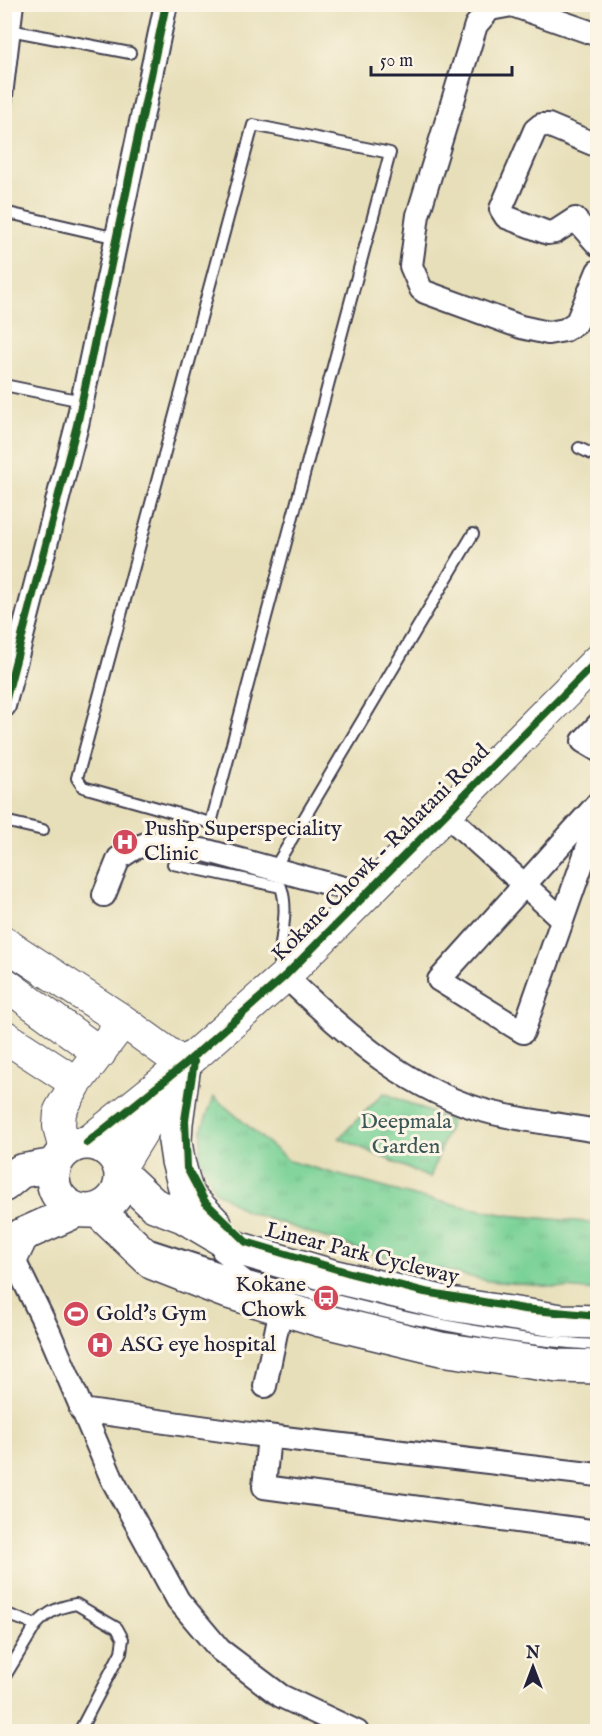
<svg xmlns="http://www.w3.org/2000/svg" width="602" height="1736" font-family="'IM FELL English',serif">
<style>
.grass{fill:url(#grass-tufts);stroke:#4e7a69;stroke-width:1.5}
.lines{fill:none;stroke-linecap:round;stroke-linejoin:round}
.lane-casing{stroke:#403e4e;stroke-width:14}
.street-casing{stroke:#403e4e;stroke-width:26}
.secondary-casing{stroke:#403e4e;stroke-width:34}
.primary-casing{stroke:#403e4e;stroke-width:36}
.lane{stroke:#fff;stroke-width:10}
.street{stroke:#fff;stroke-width:22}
.secondary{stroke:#fff;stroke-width:32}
.primary{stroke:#fff;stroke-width:33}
.cycleway-casing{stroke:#fcf5e5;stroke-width:11}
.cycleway{stroke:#1b5e20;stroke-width:8}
.labels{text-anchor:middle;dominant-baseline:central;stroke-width:6;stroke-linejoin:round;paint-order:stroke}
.poi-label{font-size:22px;fill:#22223b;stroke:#fcf5e5;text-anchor:start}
.street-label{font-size:22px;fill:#22223b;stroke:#fcf5e5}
.park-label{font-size:22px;fill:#3c5757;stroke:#fcf5e5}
</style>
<defs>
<pattern id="grass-tufts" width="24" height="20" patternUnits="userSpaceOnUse" patternTransform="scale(1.5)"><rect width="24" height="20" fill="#7ad297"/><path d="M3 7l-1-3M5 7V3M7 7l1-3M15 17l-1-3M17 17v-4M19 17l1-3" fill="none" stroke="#69b483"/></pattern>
</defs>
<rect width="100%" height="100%" fill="#fcf5e5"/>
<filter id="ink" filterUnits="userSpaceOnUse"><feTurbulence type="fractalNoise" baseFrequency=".0167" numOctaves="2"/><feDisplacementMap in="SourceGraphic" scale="12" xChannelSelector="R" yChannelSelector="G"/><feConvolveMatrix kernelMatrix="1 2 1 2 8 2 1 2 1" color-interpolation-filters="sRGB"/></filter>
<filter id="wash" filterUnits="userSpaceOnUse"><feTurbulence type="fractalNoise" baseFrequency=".008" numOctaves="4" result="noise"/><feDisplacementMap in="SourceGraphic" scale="24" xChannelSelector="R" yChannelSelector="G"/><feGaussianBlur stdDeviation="1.35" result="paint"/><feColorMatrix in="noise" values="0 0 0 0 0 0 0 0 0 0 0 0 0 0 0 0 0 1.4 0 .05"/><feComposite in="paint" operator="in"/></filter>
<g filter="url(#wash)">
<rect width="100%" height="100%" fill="#e7dfb9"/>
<path class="grass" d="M 384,1093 L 451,1121 L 430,1178 L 339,1138 Z
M 214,1097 L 289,1161 L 414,1196 L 506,1215 L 597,1223 L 597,1291 L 488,1281 L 370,1253 L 245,1211 L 215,1191 L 200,1158 L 202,1128 Z"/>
</g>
<g filter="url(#ink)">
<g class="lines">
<g class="lane-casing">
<path id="lane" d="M 15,31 L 130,53
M 4,121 L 18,4
M 253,125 L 390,153 L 211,823 L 83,787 L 77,778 Z
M 4,212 L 117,238
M 4,385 L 82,401
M 579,448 L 598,457
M 4,821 L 43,830
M 187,847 L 195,819
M 173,864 L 281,887 C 291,916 276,944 281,972
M 274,869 L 473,534
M 153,1246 L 248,1277 L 218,1254
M 248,1277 C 363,1308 478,1339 598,1345
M 4,1613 L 36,1625 L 4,1678
M 36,1625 C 48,1612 58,1607 76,1604 L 117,1628 L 123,1639 L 121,1652 L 79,1732"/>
</g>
<g class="street-casing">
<path id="street" d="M 598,35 L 512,5 L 490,9 L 476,25 L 418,215 L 411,266 L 421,289 L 425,292 L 521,327 L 548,333 L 565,330 L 577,322 L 598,271
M 598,146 L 548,125 L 541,125 L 535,130 L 501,209 L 506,217 L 548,233 L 555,232 L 575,219 L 598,245
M 4,706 L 77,425 L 166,4
M 598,725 L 583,741 L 598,750
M 598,803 L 439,980 L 523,1032 L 598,818
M 446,814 L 562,919
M 104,895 L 119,858 L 133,849 L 146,844 L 165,844 L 208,851 L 366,894
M 285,976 C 347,1034 408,1092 493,1113 C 527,1121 563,1125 598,1131
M 12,1256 L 49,1332 L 112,1479 L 178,1600 L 220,1650 L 281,1696 L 357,1732
M 265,1386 L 281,1308
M 81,1410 L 250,1434 L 598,1475
M 269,1436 L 264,1487 L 598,1532"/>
</g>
<g class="secondary-casing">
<path id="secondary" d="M 4,943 L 123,1021 L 184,1065
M 4,983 L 100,1053
M 4,1036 L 76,1083
M 87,1143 L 184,1065 L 285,976 L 598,660
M 65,1151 L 59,1126 L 60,1111 L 76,1083 L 123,1021
M 120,1167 L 170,1086"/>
</g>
<g class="primary-casing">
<path id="primary" d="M 184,1065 L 176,1123 L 175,1141 L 178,1161 L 187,1195 L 215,1224
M53 1177a34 34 0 1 1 68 0a34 34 0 1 1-68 0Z
M 121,1174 L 154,1205 L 183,1216 L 237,1248 L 332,1276 L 450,1304 L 562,1321 L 598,1322
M 4,1185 L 21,1171 L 55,1165
M 97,1210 L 153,1263 L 222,1290 L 320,1320 L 441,1349 L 558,1366 L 598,1367
M 4,1262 L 12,1256 L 22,1235 L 78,1210"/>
</g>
<use href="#lane" class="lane"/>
<use href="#street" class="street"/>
<use href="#secondary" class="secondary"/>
<use href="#primary" class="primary"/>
<g class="cycleway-casing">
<path id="cycleway" d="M 4,706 L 77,425 L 166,4
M 194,1062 L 185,1120 L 187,1168 L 205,1202 L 246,1242 L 350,1273 L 425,1292 L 524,1309 L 598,1316
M 87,1143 L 184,1065 L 285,976 L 598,660"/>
</g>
<use href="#cycleway" class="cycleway"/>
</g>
</g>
<defs>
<g id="hospital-disc" transform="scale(1.35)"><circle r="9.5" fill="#d1495b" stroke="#fcf5e5"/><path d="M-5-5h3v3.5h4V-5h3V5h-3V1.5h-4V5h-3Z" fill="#fff"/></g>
<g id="bus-disc" transform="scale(1.35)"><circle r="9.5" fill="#d1495b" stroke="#fcf5e5"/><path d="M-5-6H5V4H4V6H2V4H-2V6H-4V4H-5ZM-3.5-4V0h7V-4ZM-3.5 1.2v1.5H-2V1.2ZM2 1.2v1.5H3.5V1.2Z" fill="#fff"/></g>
<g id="stadium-disc" transform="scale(1.35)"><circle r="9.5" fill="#d1495b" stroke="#fcf5e5"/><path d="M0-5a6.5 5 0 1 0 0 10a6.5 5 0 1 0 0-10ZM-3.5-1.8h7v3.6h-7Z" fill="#fff"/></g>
</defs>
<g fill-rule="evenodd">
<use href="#hospital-disc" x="125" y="842"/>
<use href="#bus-disc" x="326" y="1298"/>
<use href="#stadium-disc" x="76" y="1314"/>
<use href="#hospital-disc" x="100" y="1345"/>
</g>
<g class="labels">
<g class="poi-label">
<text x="144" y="829">Pushp Superspeciality<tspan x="144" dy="25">Clinic</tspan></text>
<text x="306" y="1285" text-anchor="end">Kokane<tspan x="306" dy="25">Chowk</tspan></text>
<text x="96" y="1314">Gold's Gym</text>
<text x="120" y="1345">ASG eye hospital</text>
</g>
<g class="street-label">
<text transform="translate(381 853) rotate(-45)">Kokane Chowk - Rahatani Road</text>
<text transform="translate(362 1254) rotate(14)">Linear Park Cycleway</text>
</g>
<g class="park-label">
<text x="406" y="1122">Deepmala<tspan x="406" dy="25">Garden</tspan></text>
</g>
</g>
<rect width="602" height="1736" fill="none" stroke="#fcf5e5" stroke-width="24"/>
<g transform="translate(533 1667)" stroke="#fcf5e5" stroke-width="4.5" paint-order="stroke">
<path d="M0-4.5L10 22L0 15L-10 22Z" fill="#22223b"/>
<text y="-9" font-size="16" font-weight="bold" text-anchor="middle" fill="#22223b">N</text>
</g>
<path d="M371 66v9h141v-9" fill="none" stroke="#22223b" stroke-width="3"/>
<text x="380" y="66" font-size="18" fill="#22223b" stroke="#fcf5e5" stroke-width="4.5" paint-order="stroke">50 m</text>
</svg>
